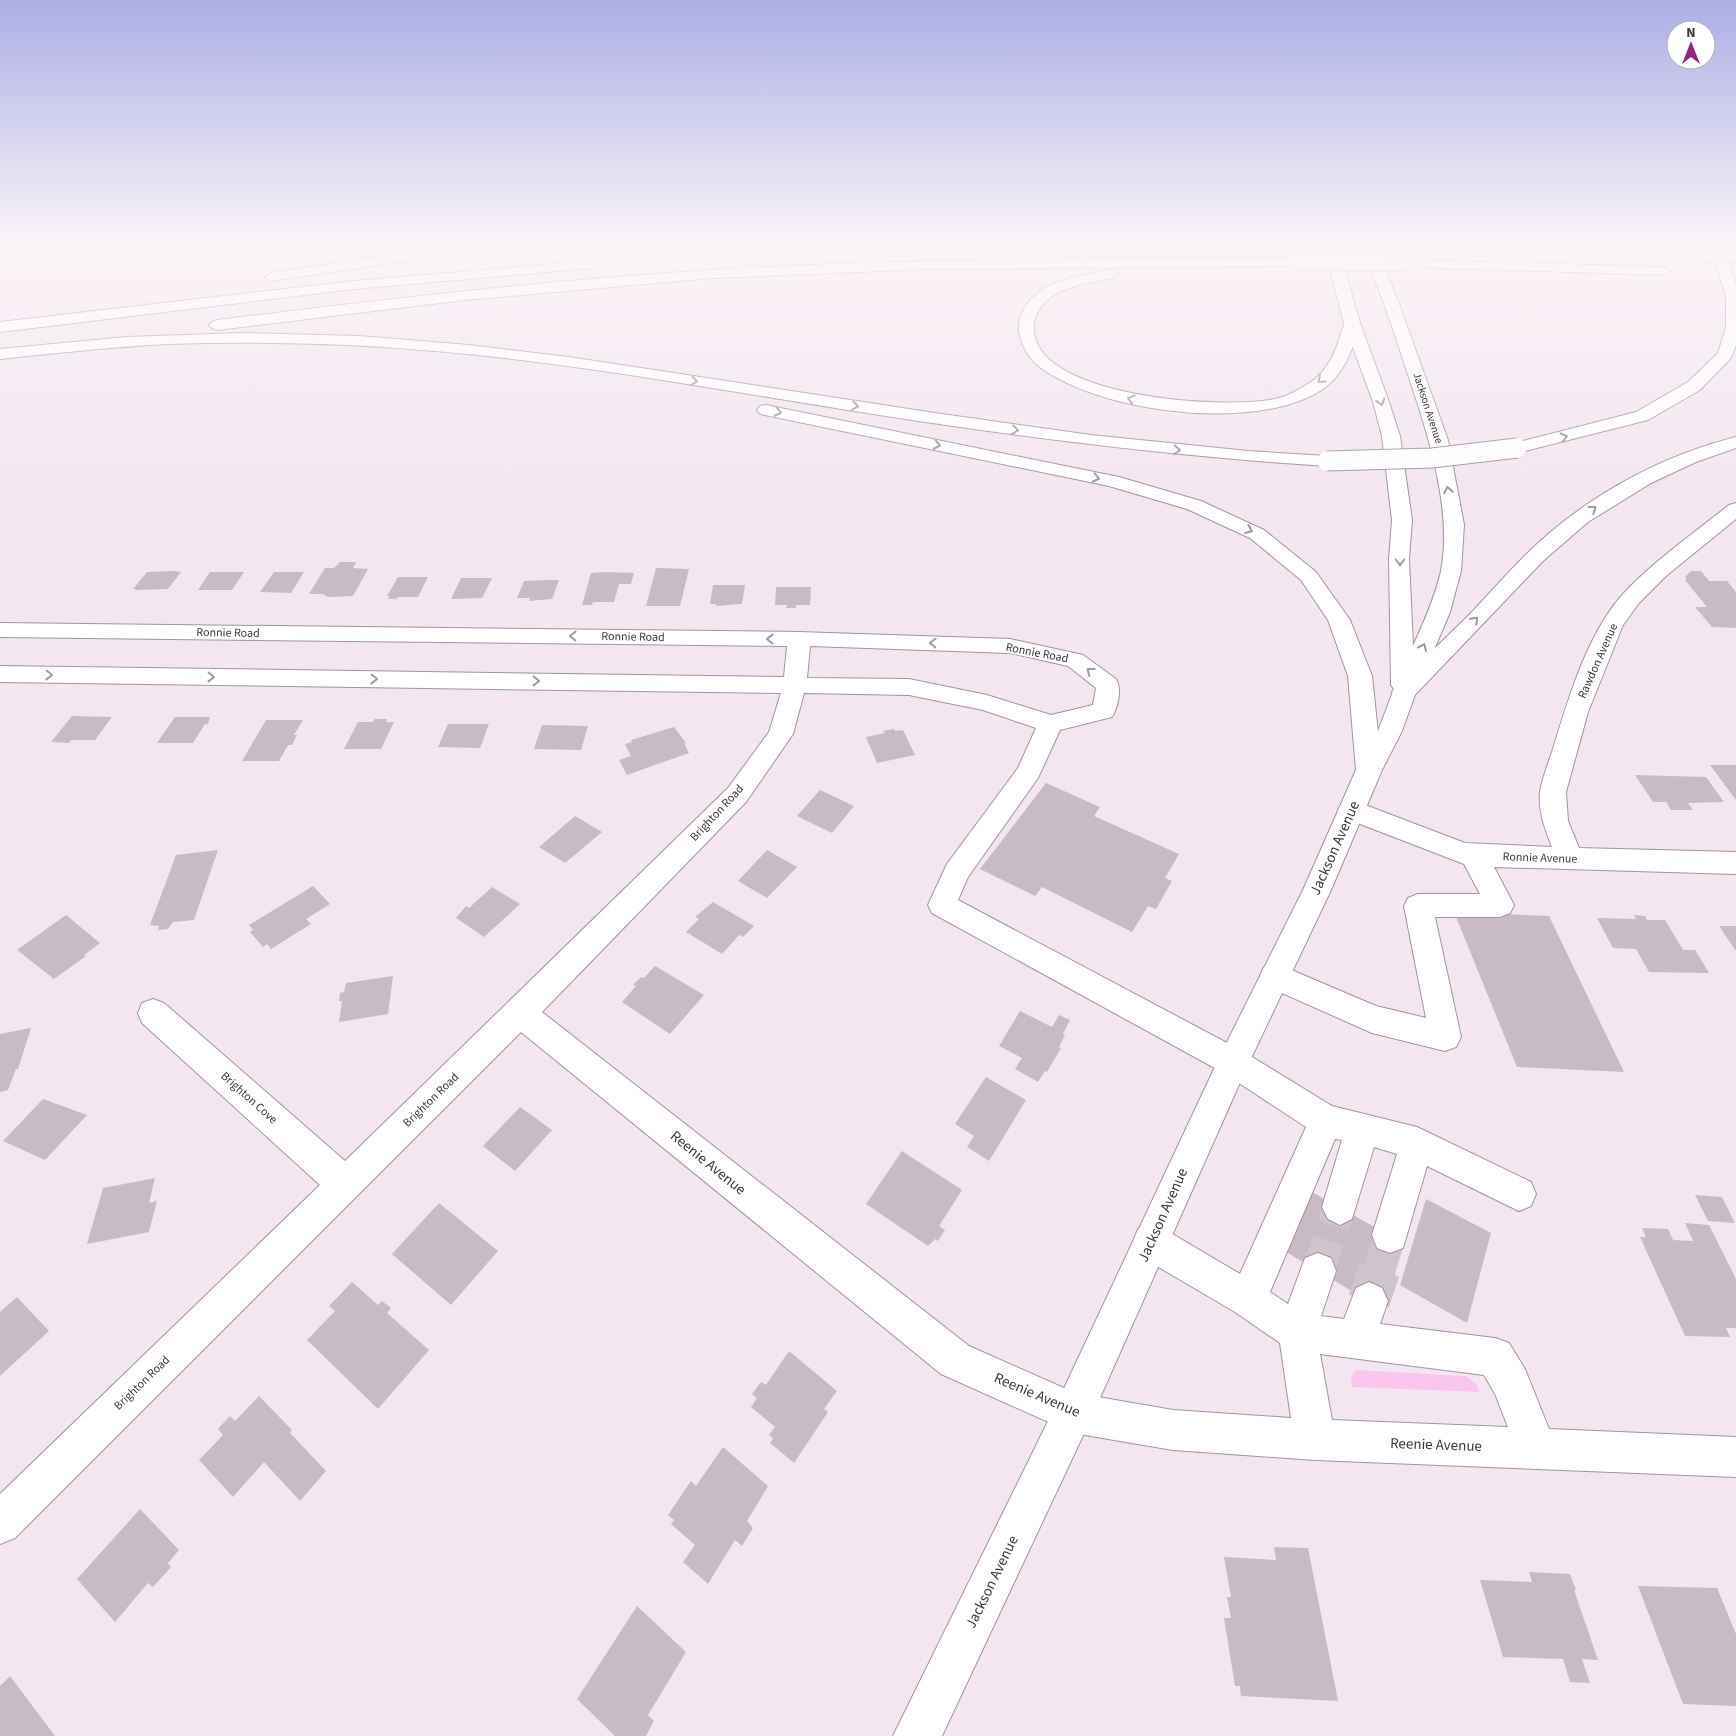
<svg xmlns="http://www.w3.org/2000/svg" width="1736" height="1736" font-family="'Source Sans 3',sans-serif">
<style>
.green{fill:#fac6ee}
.building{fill:#c9bbc5}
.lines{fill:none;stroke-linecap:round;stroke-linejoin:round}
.minor-tunnel-far1{stroke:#cfc3cc;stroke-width:32;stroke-dasharray:32 16;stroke-linecap:butt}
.minor-tunnel{stroke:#cfc3cc;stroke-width:42;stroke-dasharray:42 21;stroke-linecap:butt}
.minor-casing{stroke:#a1949e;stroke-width:2}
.major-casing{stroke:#a1949e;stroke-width:2}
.highway-casing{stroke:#a1949e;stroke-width:2}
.minor{fill:#fff;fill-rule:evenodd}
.major{fill:#fff;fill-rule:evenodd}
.highway{fill:#fff;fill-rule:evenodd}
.highway-bridge-far1-casing{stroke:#a1949e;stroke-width:16;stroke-linecap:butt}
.highway-bridge-casing{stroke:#a1949e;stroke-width:21;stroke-linecap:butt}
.highway-bridge-far1{stroke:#fff;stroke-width:15}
.highway-bridge{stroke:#fff;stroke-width:19}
.oneway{stroke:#9e9b9d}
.labels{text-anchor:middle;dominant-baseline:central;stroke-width:4;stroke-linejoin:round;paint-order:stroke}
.far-street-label{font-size:11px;fill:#3c373b;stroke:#fff}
.street-label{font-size:12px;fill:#3c373b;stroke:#fff}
.near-street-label{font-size:15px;fill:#3c373b;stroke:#fff}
</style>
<rect width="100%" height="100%" fill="#f4e6f0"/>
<path class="green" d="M 1357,1370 L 1466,1376 L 1477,1385 L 1480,1392 L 1352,1387 C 1351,1380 1350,1375 1357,1370 Z"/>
<path class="building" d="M 340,562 L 356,562 L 353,568 L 368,569 L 353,596 L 328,597 L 322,594 L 309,594 L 325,568 L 334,568 Z
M 656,568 L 689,569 L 680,606 L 646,606 Z
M 174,571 L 181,572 L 168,589 L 135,590 L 136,589 L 133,589 L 147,572 Z
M 1691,571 L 1701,571 L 1709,581 L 1727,581 L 1736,592 L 1736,628 L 1712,627 L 1695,607 L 1707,607 L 1685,580 L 1687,580 L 1685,577 Z
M 210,572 L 244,572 L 232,590 L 198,590 Z
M 274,572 L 304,572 L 291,593 L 260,592 Z
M 607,572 L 634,573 L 631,584 L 619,584 L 614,602 L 593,602 L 592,605 L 582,605 L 591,573 Z
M 398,577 L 428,577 L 418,597 L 398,597 L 396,599 L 388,599 L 389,596 L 387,596 Z
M 461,578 L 492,578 L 482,598 L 451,599 Z
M 548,580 L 559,580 L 552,599 L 529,601 L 530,598 L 517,598 L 524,581 Z
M 713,585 L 745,585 L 742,604 L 716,606 L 716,604 L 710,604 Z
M 776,587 L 811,587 L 810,605 L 796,605 L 796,608 L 786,608 L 787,605 L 775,605 Z
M 72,716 L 112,717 L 95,740 L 71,740 L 69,743 L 51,742 Z
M 175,717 L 210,717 L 208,724 L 205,724 L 193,743 L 157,743 Z
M 375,719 L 387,719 L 386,722 L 394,722 L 381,749 L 344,749 L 358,722 L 373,722 Z
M 266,720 L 303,720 L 294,735 L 297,735 L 292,745 L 288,745 L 279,761 L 242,761 Z
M 448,724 L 489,724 L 480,748 L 438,747 Z
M 542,725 L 588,726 L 581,750 L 534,749 Z
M 674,727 L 686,743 L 684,743 L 689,753 L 627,775 L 619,760 L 631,756 L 625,744 L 632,742 L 631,740 Z
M 894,729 L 895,731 L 903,730 L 915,755 L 877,763 L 866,737 L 885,733 L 883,731 Z
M 1710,765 L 1736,765 L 1736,800 Z
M 1635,775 L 1706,777 L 1724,802 L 1688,803 L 1693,810 L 1671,810 L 1666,802 L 1653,802 Z
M 1046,783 L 1100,807 L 1094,816 L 1179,854 L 1165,878 L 1172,881 L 1156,909 L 1148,906 L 1132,932 L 1042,887 L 1035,896 L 980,869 Z
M 820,790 L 854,806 L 832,833 L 797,816 Z
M 575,816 L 602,832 L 565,863 L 539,847 Z
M 218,850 L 194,920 L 173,922 L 168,929 L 158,930 L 159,926 L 150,925 L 176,855 Z
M 767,850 L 797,867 L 767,898 L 738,881 Z
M 313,886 L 330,904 L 306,919 L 311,924 L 271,949 L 267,944 L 263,947 L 250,932 L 253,930 L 249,925 Z
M 492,887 L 520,904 L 484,937 L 456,918 L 466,906 L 469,908 Z
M 713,902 L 754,926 L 743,937 L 739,935 L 722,954 L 686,932 L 699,919 L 695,917 Z
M 1454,912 L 1549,916 L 1624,1072 L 1517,1067 Z
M 66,915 L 100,943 L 84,955 L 86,956 L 54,979 L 17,950 Z
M 1634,915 L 1645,916 L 1647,920 L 1665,920 L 1683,950 L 1695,950 L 1709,973 L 1649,972 L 1636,949 L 1613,948 L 1597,918 L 1636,919 Z
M 1719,926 L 1736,926 L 1736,951 Z
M 655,966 L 704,995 L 670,1034 L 622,1002 L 636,986 L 633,985 L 641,977 L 644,978 Z
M 393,976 L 388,1014 L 339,1022 L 342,1001 L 339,1001 L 340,993 L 344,992 L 346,983 Z
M 1020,1011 L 1052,1027 L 1059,1015 L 1070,1020 L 1063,1034 L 1065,1035 L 1059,1047 L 1061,1048 L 1047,1072 L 1045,1071 L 1038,1082 L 1015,1069 L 1022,1058 L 999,1046 Z
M 31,1028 L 18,1069 L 16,1069 L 8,1090 L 0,1092 L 0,1034 Z
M 986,1077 L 1026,1100 L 989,1161 L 967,1147 L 974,1136 L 955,1124 Z
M 43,1099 L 87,1115 L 45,1160 L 3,1141 Z
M 520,1107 L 552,1130 L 515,1171 L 483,1146 Z
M 902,1151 L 962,1190 L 939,1226 L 945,1230 L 938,1241 L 935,1239 L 928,1246 L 866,1204 Z
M 155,1178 L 149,1203 L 157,1201 L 149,1232 L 87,1244 L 103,1188 Z
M 1305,1188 L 1401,1242 L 1380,1308 L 1281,1249 Z
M 1695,1195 L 1722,1197 L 1735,1223 L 1708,1221 Z
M 1426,1199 L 1491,1233 L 1467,1323 L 1400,1285 Z
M 439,1203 L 498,1251 L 451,1305 L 392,1254 Z
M 1685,1223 L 1709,1225 L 1736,1279 L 1736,1328 L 1726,1328 L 1730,1337 L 1685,1336 L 1640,1237 L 1646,1237 L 1642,1228 L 1668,1229 L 1673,1240 L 1693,1241 Z
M 352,1282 L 378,1305 L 382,1301 L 391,1308 L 387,1313 L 429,1350 L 378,1409 L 307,1340 L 335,1311 L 329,1306 Z
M 17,1297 L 49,1331 L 0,1376 L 0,1312 Z
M 789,1351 L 837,1391 L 824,1409 L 828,1412 L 794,1463 L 770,1443 L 773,1438 L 769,1435 L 775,1427 L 751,1407 L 757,1398 L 752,1394 L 761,1382 L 766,1385 Z
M 259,1396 L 292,1430 L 290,1433 L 326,1471 L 300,1501 L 264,1462 L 233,1497 L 199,1460 L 223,1435 L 218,1429 L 230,1416 L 235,1421 Z
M 723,1447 L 768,1486 L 747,1521 L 753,1528 L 742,1546 L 735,1540 L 708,1584 L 683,1562 L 695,1545 L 671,1524 L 674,1520 L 668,1515 L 691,1481 L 696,1486 Z
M 140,1509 L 179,1550 L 168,1563 L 171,1567 L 153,1587 L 148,1583 L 115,1622 L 77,1579 Z
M 1274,1547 L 1308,1548 L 1338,1701 L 1241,1696 L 1240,1686 L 1235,1686 L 1224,1618 L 1231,1618 L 1227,1597 L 1231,1597 L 1224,1557 L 1276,1560 Z
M 1529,1572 L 1570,1574 L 1576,1590 L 1574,1590 L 1598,1660 L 1582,1659 L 1590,1683 L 1570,1682 L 1563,1659 L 1503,1657 L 1480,1580 L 1532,1582 Z
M 1638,1586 L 1717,1588 L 1736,1634 L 1736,1706 L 1683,1704 Z
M 637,1606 L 686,1652 L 648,1715 L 654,1721 L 646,1736 L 615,1736 L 577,1699 Z
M 10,1676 L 55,1736 L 0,1736 L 0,1686 Z"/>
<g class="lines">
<path class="minor-tunnel-far1" d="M 1318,1271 L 1340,1207
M 1379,1271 L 1390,1235"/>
<path class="minor-tunnel" d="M 1369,1301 L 1379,1270"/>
<g class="minor-casing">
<path id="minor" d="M 1736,503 L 1736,519 L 1666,576 L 1639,603 L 1623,625 L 1588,712 L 1566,792 L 1568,821 L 1579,848 L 1736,852 L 1736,874 L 1494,867 L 1514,905 L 1510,913 L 1500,917 L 1435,917 L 1461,1037 L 1456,1047 L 1445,1051 L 1372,1033 L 1264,985 L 1260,976 L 1264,967 L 1275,963 L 1376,1006 L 1426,1018 L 1404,906 L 1408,898 L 1418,894 L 1480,894 L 1464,864 L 1342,817 L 1338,810 L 1342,803 L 1351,800 L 1360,803 L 1465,843 L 1552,847 C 1545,829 1538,811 1540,792 C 1542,779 1548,764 1552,752 C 1568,700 1587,633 1624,593 C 1655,560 1694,533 1729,505 Z
M 0,623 L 799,632 L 1010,639 L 1083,655 L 1116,679 C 1122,689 1118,707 1112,717 L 1060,730 L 1038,778 L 968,877 L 958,900 L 1244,1052 L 1332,1106 L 1417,1127 L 1531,1182 L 1536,1194 L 1531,1206 L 1519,1211 L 1427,1166 L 1403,1248 L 1390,1253 L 1377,1248 L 1372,1235 L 1397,1154 L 1374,1147 L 1352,1219 L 1340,1225 L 1328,1219 L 1322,1207 L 1342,1140 L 1335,1139 L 1270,1292 L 1288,1304 L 1305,1258 L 1318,1253 L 1331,1258 L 1336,1271 L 1321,1316 L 1344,1319 L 1356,1288 L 1369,1282 L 1382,1288 L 1388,1301 L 1380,1324 L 1495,1338 L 1509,1343 L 1525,1369 L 1549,1429 L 1736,1437 L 1736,1477 L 1315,1460 L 1173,1450 L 1073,1433 L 941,1374 L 521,1032 L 15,1538 L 0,1544 L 0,1494 L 320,1185 L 142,1023 L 138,1013 L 142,1003 L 153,999 L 164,1003 L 345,1161 L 728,788 L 769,732 L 781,693 L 0,682 L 0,666 L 784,677 L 787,646 L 0,637 ZM 810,646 L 1010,653 L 1068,666 L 1096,688 L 1093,705 L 1051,715 L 987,695 L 909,679 L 807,678 ZM 804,693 L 909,695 L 983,710 L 1036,728 L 1018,768 L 947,864 L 928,905 L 932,913 L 1222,1072 L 1306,1127 L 1240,1274 L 1164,1229 L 1151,1224 L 1138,1229 L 1133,1242 L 1138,1255 L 1235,1312 L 1280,1343 L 1291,1418 L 1173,1410 L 1075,1393 L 969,1346 L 542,1012 L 746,802 L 793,734 ZM 1320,1354 L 1484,1375 L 1495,1394 L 1508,1427 L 1332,1420 Z"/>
</g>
<g class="major-casing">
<path id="major" d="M 1323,243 L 1337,243 L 1360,323 L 1389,402 L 1400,436 L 1412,520 L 1409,559 L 1413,646 C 1424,622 1435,597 1441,571 C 1453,508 1427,431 1407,372 C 1393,328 1378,286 1361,243 L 1375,243 L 1399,304 L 1448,440 L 1464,525 L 1461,571 L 1450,612 L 1416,692 L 1402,731 L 1382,770 L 1331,890 L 1246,1069 L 1087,1427 L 942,1736 L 893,1736 L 1059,1399 L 1222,1052 L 1303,890 L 1356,770 L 1378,731 L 1394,689 L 1391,685 L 1389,559 L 1392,520 L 1382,436 L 1373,402 L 1344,323 Z"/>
</g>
<g class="highway-casing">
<path id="highway" d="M 470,243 L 504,243 L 497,247 L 271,281 L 264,277 L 271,273 Z
M 1261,243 L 1282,243 L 1283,244 L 1276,248 L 1263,246 Z
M 1401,243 L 1481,243 C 1474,250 1455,249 1446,251 L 1405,250 L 1398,246 Z
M 1691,243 L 1706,243 L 1728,263 L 1736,284 L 1736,345 L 1731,358 L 1700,390 L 1648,420 L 1517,453 L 1511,452 L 1508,448 L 1511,444 L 1636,412 L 1688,382 L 1718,353 L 1726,328 L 1726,296 L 1717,267 Z
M 1293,259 L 1298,260 L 1300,263 L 1298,266 L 930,269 L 713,278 L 465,300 L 217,330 L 212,328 L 209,325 L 212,322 L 217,320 C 382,300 547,280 713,270 C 906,258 1100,259 1293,259 Z
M 1414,260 L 1663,267 L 1670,271 L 1663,275 L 1409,267 L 1407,264 Z
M 588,261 L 595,265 L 593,268 L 354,289 L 0,332 L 0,322 L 354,281 Z
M 1111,270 L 1118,274 L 1116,277 C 1095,282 1073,284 1054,295 C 1043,302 1035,311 1034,325 C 1028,398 1227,410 1275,399 C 1289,396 1304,387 1315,379 C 1328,368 1335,353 1340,337 C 1342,331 1343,325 1347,320 L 1357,320 L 1360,323 C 1354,346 1346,370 1327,386 C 1264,435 1095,413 1036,364 C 1027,356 1018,338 1019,327 C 1022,284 1077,275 1111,270 Z
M 243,333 L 359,336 L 469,345 L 569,357 L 935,413 L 1091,435 L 1248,451 L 1327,456 L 1333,457 L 1336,461 L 1333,465 L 1327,466 C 1168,456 1011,436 854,411 C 715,389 576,363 435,351 C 346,343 256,341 167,344 C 111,347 56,353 0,359 L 0,349 L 127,337 Z
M 766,405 L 1119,477 L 1201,501 L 1264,530 L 1316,572 L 1350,620 L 1372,676 L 1382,770 L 1378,776 L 1369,779 L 1360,776 L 1356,770 L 1348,676 L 1328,620 L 1301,580 L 1250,538 L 1187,509 L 1109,486 L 760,414 L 757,410 L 760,406 Z
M 1736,437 L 1736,448 L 1696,462 L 1651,483 L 1588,522 L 1543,561 L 1412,698 L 1404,700 L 1396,698 L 1392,692 L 1396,686 C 1420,662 1445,639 1469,615 C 1494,589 1518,560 1546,536 C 1599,490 1667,454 1736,437 Z"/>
</g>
<use href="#minor" class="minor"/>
<use href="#major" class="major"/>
<use href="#highway" class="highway"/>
<g class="highway-bridge-far1-casing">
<path id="highway-bridge-far1" d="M 1643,251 L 1736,255
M 1293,263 L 1414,264"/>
</g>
<g class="highway-bridge-casing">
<path id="highway-bridge" d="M 1327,461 L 1432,458 L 1517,448"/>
</g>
<use href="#highway-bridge-far1" class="highway-bridge-far1"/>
<use href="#highway-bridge" class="highway-bridge"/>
</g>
<defs><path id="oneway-chevron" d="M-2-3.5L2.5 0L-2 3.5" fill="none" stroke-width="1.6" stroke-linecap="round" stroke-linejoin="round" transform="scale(1.25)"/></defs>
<g class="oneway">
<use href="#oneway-chevron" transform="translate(1321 380) rotate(138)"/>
<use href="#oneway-chevron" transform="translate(694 381) rotate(9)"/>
<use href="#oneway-chevron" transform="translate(1131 399) rotate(-164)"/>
<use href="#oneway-chevron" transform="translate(1381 402) rotate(73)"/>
<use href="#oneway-chevron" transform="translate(855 406) rotate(9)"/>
<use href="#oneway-chevron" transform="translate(778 412) rotate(12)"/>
<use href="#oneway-chevron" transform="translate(1015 430) rotate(7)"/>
<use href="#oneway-chevron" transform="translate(1564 437) rotate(-14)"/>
<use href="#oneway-chevron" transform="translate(937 445) rotate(12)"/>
<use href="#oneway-chevron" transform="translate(1177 450) rotate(5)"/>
<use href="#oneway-chevron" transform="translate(1096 478) rotate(12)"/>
<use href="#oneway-chevron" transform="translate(1448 490) rotate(-100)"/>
<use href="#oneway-chevron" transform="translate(1593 509) rotate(-34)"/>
<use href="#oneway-chevron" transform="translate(1249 530) rotate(24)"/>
<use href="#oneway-chevron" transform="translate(1400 562) rotate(90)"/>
<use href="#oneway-chevron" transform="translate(1475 620) rotate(-45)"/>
<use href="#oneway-chevron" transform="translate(573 636) rotate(-179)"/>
<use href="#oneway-chevron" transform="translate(770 639) rotate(-179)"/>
<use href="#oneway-chevron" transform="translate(933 643) rotate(-178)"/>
<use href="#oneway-chevron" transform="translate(1423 647) rotate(-66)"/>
<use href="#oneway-chevron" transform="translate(1090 671) rotate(-143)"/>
<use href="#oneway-chevron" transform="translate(49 675) rotate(1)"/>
<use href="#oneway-chevron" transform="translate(211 677) rotate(1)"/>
<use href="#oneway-chevron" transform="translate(374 679) rotate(1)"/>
<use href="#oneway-chevron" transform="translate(536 681) rotate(1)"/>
</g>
<linearGradient id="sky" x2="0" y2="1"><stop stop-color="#abaee5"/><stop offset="0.5" stop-color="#faf4f8"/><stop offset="1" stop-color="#faf4f8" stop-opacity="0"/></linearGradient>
<rect width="1736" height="486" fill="url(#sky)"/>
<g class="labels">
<g class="far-street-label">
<text transform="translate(1428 408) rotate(72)">Jackson Avenue</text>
</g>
<g class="street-label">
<text transform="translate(228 633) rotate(1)">Ronnie Road</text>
<text transform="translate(633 637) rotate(1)">Ronnie Road</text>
<text transform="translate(1037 653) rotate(11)">Ronnie Road</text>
<text transform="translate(1598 661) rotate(-66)">Rawdon Avenue</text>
<text transform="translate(717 813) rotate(-47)">Brighton Road</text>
<text transform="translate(1540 858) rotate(2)">Ronnie Avenue</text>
<text transform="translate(249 1098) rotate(42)">Brighton Cove</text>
<text transform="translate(431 1100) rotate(-44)">Brighton Road</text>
<text transform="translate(142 1383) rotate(-44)">Brighton Road</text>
</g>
<g class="near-street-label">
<text transform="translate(1335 848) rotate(-66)">Jackson Avenue</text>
<text transform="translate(708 1163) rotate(39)">Reenie Avenue</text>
<text transform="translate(1163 1215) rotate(-66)">Jackson Avenue</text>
<text transform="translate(1037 1395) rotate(23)">Reenie Avenue</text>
<text transform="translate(1436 1445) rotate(2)">Reenie Avenue</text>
<text transform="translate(992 1582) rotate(-64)">Jackson Avenue</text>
</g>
</g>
<g transform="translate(1691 45)"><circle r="24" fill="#ffffff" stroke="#b1afb1"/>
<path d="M0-4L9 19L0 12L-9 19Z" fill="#942584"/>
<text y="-8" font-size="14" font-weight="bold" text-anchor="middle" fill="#3c373b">N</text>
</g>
</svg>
